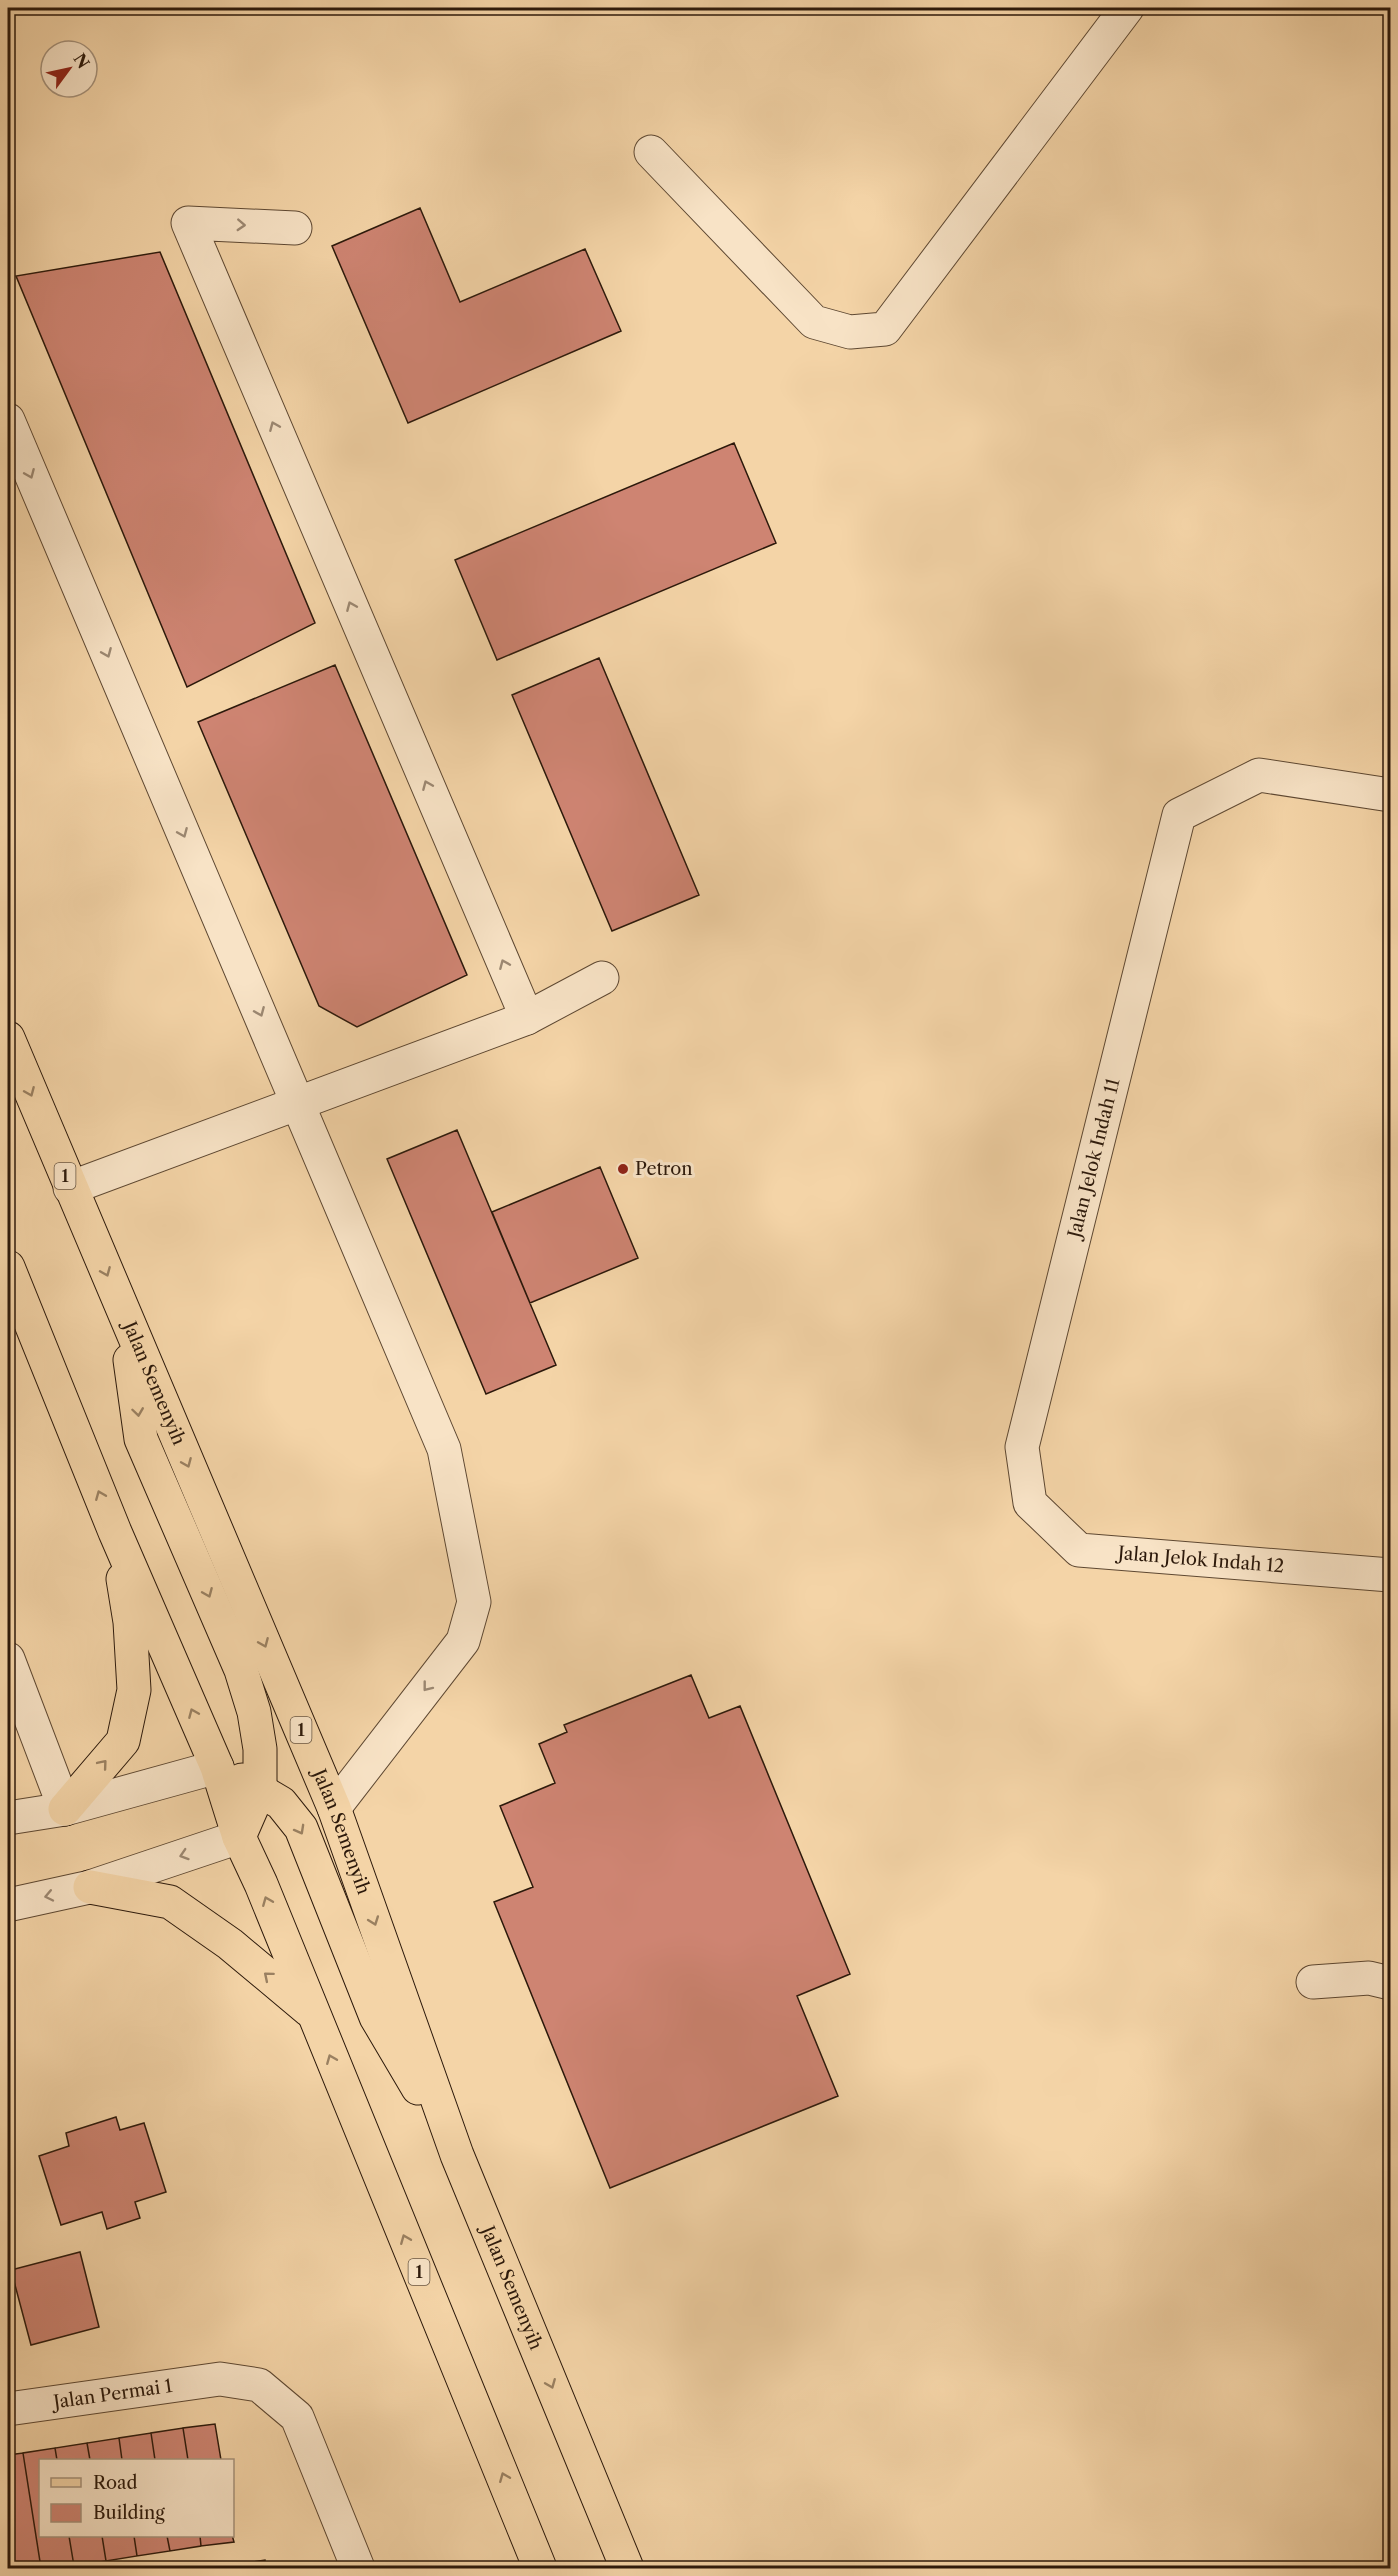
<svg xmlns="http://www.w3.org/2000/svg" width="1398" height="2576" font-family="'Libre Caslon Text',serif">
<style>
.building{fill:#ce8472;stroke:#2c190b;stroke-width:1.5}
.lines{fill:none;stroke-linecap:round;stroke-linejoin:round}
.minor-casing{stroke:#5e4832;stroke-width:35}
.major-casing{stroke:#2c190b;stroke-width:35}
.minor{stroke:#f8e3c6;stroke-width:33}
.major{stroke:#f4d4a7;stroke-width:33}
.oneway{stroke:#9c8872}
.oneway2{stroke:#9a8061}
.poi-dot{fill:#8f2418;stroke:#f8e3c6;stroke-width:2}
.labels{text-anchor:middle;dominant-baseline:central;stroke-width:6;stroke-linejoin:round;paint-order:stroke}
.shield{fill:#f8e3c6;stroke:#695643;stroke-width:1.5}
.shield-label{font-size:16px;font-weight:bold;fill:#2c190b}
.street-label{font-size:18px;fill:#2c190b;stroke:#f8e3c6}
.poi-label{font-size:18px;fill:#2c190b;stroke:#f8e3c6;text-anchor:start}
</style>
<rect width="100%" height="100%" fill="#f4d4a7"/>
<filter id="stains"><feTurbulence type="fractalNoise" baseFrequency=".00333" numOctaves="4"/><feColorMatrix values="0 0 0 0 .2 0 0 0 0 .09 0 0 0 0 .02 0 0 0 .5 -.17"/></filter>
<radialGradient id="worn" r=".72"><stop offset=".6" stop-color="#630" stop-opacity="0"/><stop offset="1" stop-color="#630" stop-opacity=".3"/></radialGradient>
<path class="building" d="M 420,208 L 460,302 L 585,249 L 621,331 L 408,423 L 332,246 Z
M 160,252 L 315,623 L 187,687 L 16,276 Z
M 734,443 L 776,543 L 497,660 L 455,560 Z
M 599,658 L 699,895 L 612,931 L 512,695 Z
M 335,665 L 467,975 L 357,1027 L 319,1006 L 198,722 Z
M 457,1130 L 556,1365 L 486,1394 L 387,1159 Z
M 600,1167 L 638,1258 L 530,1303 L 492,1212 Z
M 691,1675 L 709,1718 L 740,1706 L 850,1974 L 797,1996 L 838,2096 L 610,2188 L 494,1902 L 533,1887 L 500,1806 L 555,1783 L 539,1744 L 567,1732 L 564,1725 Z
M 116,2117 L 120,2130 L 144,2123 L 166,2192 L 135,2202 L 140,2218 L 107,2229 L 102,2212 L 61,2225 L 39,2156 L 69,2146 L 66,2133 Z
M 80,2252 L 99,2327 L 31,2345 L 11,2270 Z
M 215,2424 L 221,2460 L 188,2460 L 183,2428 Z
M 183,2428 L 188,2460 L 155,2460 L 151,2433 Z
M 151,2433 L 155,2460 L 122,2460 L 119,2438 Z
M 119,2438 L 122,2460 L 90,2460 L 87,2443 Z
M 87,2443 L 90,2460 L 57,2460 L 55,2448 Z
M 55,2448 L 57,2460 L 40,2460 L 40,2536 L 69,2536 L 74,2566 L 41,2568 L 23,2453 Z
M 23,2453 L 41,2568 L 9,2568 L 8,2561 L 8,2455 Z
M 232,2535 L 234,2542 L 201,2546 L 200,2536 Z
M 69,2536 L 102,2536 L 106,2561 L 74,2566 Z
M 102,2536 L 134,2536 L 137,2556 L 106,2561 Z
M 134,2536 L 167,2536 L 170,2551 L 137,2556 Z
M 167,2536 L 200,2536 L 201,2546 L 170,2551 Z
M 265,2560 L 266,2568 L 234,2568 L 233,2565 Z"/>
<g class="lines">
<g class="minor-casing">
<g id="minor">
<path d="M 651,152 L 814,322 L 850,332 L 885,329 L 1127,8"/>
<path d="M 295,228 L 188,223 L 527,1018"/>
<path d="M 8,420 L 444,1449 L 474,1602 L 463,1641 L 334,1808"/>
<path id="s1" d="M 1390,795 L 1259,775 L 1179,815 L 1022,1447 L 1030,1503 L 1079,1550 L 1390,1575"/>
<path d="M 70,1188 L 527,1018 L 602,978"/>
<path d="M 8,1659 L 65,1809"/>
<path d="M 8,1818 L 65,1809 L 217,1767"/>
<path d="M 8,1905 L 90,1887 L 239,1837"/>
<path d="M 1313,1982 L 1369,1978 L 1390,1983"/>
<path id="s2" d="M 8,2409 L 220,2379 L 259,2385 L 297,2417 L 358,2568"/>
</g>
</g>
<g class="major-casing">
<g id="major">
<path id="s3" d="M 8,1038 L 334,1808 L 457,2155 L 627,2568"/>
<path d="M 8,1267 L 115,1532 L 217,1767 L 239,1837 L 261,1884 L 540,2568"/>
<path d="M 130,1360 L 141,1439 L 241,1670 L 254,1712 L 260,1749 L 260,1789 L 239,1837"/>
<path d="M 242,1780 L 281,1803 L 301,1828 L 376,2017 L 418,2088"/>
<path d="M 65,1809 L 123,1741 L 134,1690 L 130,1622 L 123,1579"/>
<path d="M 90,1887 L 170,1902 L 230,1944 L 309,2010"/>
</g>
</g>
<use href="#minor" class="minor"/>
<use href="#major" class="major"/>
</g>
<defs><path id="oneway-chevron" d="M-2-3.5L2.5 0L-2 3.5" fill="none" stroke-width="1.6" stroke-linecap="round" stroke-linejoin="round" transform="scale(1.5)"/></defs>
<g class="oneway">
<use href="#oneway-chevron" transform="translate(241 225) rotate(3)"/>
<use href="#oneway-chevron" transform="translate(274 426) rotate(-113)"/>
<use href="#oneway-chevron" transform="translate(30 474) rotate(67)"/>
<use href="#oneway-chevron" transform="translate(351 606) rotate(-113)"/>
<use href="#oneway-chevron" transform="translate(107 653) rotate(67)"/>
<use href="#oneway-chevron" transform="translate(427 785) rotate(-113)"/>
<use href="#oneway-chevron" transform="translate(183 833) rotate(67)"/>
<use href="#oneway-chevron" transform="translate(504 964) rotate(-113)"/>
<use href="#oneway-chevron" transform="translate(260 1012) rotate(67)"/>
<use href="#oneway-chevron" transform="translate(427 1687) rotate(128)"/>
<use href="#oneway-chevron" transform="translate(184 1855) rotate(162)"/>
<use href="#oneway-chevron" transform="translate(49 1896) rotate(168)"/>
</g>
<g class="oneway2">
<use href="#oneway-chevron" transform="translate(30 1092) rotate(67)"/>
<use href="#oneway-chevron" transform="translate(106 1272) rotate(67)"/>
<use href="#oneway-chevron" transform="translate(138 1412) rotate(82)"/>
<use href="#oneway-chevron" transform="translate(187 1463) rotate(67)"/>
<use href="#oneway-chevron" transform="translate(100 1495) rotate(-112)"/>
<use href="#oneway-chevron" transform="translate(208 1593) rotate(67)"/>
<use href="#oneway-chevron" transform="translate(264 1643) rotate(67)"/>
<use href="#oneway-chevron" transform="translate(193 1713) rotate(-113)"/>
<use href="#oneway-chevron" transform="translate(103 1764) rotate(-50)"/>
<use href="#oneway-chevron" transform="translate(300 1830) rotate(61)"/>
<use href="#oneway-chevron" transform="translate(267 1901) rotate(-112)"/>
<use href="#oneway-chevron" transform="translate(374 1921) rotate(70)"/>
<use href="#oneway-chevron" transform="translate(268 1976) rotate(-140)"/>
<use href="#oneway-chevron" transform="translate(331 2059) rotate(-112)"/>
<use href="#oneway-chevron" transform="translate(405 2239) rotate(-112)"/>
<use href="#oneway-chevron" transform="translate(551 2384) rotate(68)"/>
<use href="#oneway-chevron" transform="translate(504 2477) rotate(-112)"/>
</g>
<circle class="poi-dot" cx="623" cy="1169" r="6"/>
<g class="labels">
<g class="shield">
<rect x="54.5" y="1163" width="21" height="26" rx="4.5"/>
<rect x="290.5" y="1717" width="21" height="26" rx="4.5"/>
<rect x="408.5" y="2259" width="21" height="26" rx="4.5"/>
</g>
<g class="shield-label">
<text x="65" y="1176">1</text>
<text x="301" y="1730">1</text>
<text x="419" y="2272">1</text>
</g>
<g class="street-label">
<text transform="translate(1094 1158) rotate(-76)">Jalan Jelok Indah 11</text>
<text stroke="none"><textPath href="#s3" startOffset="375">Jalan Semenyih</textPath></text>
<text stroke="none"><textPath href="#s1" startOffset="1120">Jalan Jelok Indah 12</textPath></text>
<text stroke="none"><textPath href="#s3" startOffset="861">Jalan Semenyih</textPath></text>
<text stroke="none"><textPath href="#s3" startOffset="1348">Jalan Semenyih</textPath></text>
<text stroke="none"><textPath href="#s2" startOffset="106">Jalan Permai 1</textPath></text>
</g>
<g class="poi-label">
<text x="635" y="1169">Petron</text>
</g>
</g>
<rect width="1398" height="2576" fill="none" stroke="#f4d4a7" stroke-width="30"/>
<rect x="9" y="9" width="1380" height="2558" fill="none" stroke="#2c190b" stroke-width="3"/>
<rect x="15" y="15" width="1368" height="2546" fill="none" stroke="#2c190b" stroke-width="1.5"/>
<rect x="39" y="2459" width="195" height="78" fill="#f8e3c6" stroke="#a6927b" stroke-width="1.5"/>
<rect x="51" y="2478" width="30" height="9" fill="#f4d4a7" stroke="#a6927b" stroke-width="1.5"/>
<text x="93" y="2489" font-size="18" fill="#2c190b">Road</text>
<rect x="51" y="2504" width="30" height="18" fill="#ce8472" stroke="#a6927b" stroke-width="1.5"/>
<text x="93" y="2519" font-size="18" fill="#2c190b">Building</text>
<g transform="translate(69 69) rotate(57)"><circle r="28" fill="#f8e3c6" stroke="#a6927b" stroke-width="1.5"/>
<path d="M0-4.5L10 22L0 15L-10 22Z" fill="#8f2418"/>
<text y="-9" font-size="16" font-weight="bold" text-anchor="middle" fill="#2c190b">N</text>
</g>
<rect width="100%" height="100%" filter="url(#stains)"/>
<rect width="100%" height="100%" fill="url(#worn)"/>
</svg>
